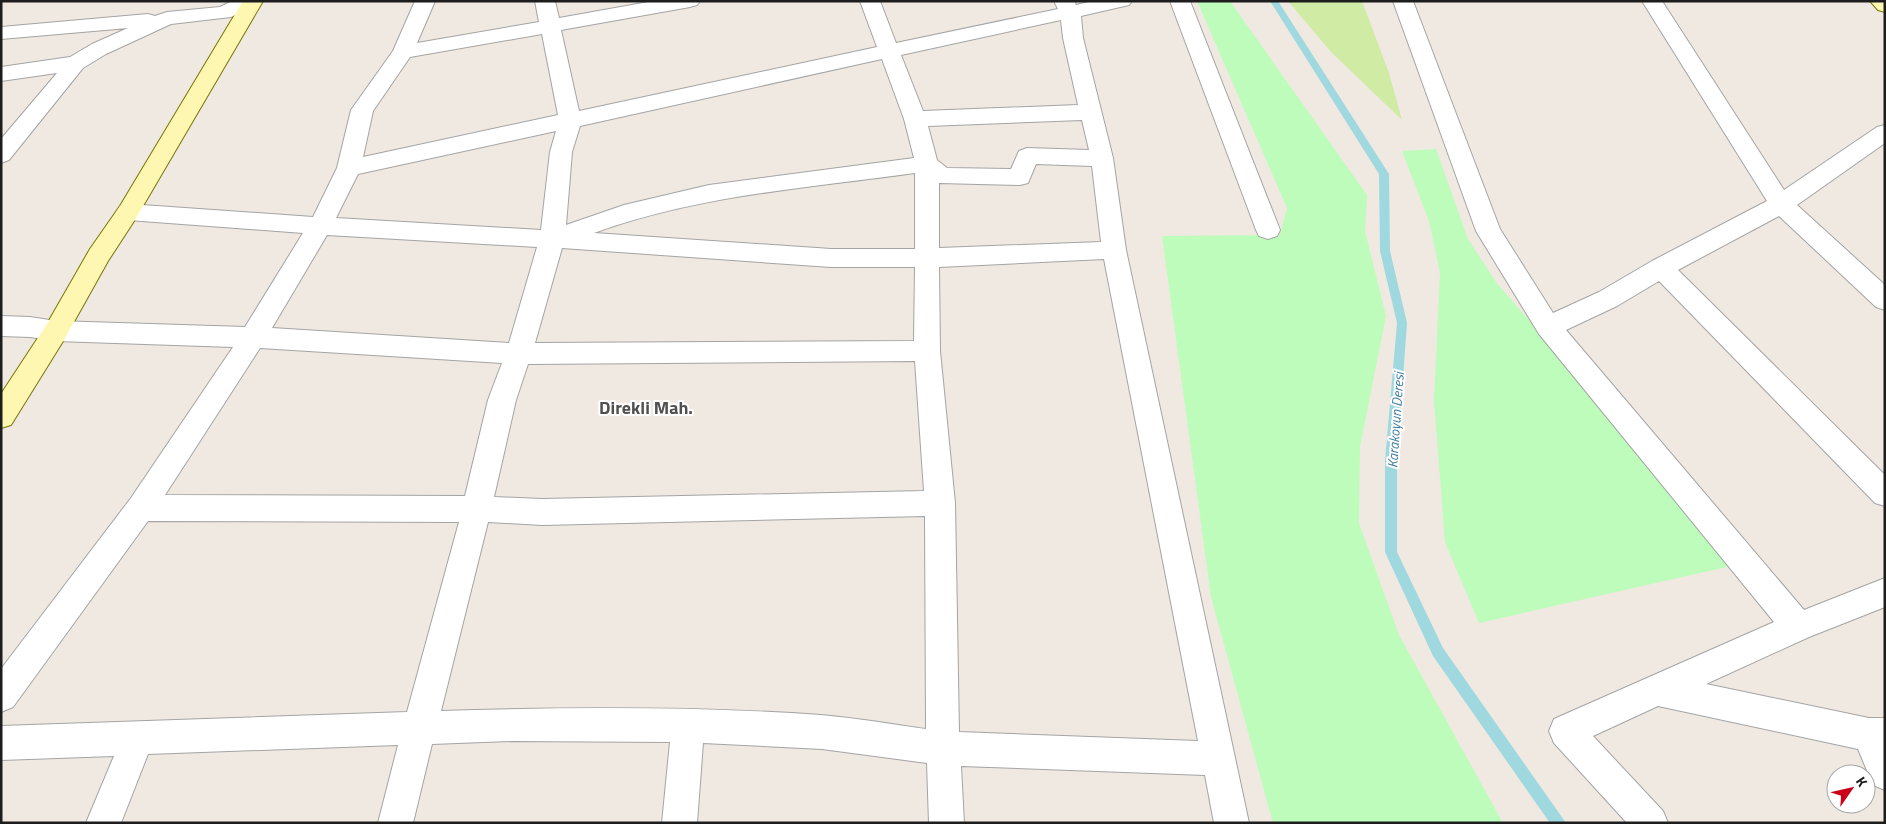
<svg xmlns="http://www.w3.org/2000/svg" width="1886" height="824" font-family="'Titillium Web',sans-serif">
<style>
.grass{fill:#d0eca4}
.park{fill:#befcbb}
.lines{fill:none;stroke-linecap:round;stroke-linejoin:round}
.stream{fill:#9fd8df;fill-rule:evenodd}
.street-casing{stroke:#a4a4a4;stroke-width:2}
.secondary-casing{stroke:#777600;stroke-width:2}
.street{fill:#fff;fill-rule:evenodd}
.secondary{fill:#fdf7b2;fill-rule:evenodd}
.labels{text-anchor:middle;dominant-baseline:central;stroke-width:4;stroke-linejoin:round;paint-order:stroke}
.water-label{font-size:14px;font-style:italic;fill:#3f7ca1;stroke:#fff}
.district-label{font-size:18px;font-weight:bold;fill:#505050;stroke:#fff}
</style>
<rect width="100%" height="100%" fill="#efe9e2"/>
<path class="grass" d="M 1288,1 L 1362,1 L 1389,73 L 1402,120 L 1331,52 Z"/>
<path class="park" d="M 1197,1 L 1230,1 L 1367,195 L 1365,231 L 1386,316 L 1360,447 L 1359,523 L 1399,635 L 1503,823 L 1273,823 L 1211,597 L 1162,236 L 1280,235 L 1287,208 Z
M 1436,149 L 1468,239 L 1496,282 L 1740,564 L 1479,623 L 1445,542 L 1434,400 L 1440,273 L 1429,221 L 1402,151 Z"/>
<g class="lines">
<path class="stream" d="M 1270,1 L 1278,1 L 1389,174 L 1390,251 L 1407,323 L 1397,461 L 1397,552 L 1443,648 L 1566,823 L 1550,823 L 1433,656 L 1385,552 L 1385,461 L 1397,323 L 1380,251 L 1379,174 Z"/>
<g class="street-casing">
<path id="street" d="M 232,1 L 258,1 L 255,5 L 231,17 L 171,24 L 106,54 L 83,68 L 9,160 L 1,163 L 1,139 L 57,73 L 1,81 L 1,67 L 70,57 L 92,44 L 128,28 L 1,39 L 1,27 L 148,14 L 155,16 L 167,12 L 220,7 Z
M 415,1 L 435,1 L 417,43 L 539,22 L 535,1 L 555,1 L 559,18 L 654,1 L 700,1 L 697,5 L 690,7 L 561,30 L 579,111 L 877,47 L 860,1 L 880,1 L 896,43 L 1058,9 L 1054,1 L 1074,1 L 1076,5 L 1093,1 L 1132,1 L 1129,5 L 1081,16 L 1083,38 L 1113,158 L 1126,250 L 1249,823 L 1214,823 L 1205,775 L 961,766 L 964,823 L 929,823 L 927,763 L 822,749 L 703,743 L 697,823 L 662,823 L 670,742 L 512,741 L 432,744 L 413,823 L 378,823 L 398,745 L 148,754 L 121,823 L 86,823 L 114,756 L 1,760 L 1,726 L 407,712 L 459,522 L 148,521 L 13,707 L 1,712 L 1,669 L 131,498 L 233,347 L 56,341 L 30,337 L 1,336 L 1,316 L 30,317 L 56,321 L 245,327 L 303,233 L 128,220 L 120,218 L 116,212 L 120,206 L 128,204 L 313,217 L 337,168 L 351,110 L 393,51 ZM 1061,20 L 1063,38 L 1078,105 L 923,111 L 901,55 ZM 542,34 L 558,115 L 363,157 L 373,111 L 410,57 ZM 882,59 L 904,119 L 914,158 L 709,185 L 624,205 L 566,225 L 572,152 L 580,126 ZM 1082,120 L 1089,150 L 1027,148 L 1019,151 L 1011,169 L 947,168 L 937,160 L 928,126 ZM 556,131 L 550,152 L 541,230 L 336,218 L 358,174 ZM 1036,164 L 1092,166 L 1101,242 L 939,248 L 939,183 L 1020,185 L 1028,183 ZM 915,173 L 915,249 L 831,249 L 594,233 C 697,195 808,188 915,173 ZM 327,235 L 537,247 L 509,343 L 272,328 ZM 562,248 L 831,267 L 915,267 L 914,341 L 535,343 ZM 1104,259 L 1198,741 L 959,732 L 955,503 L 940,351 L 939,267 ZM 260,348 L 502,363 L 488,400 L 465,496 L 165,495 ZM 915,361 L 924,491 L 542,499 L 494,497 L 516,400 L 528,364 ZM 925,516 L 926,729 C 891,724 856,718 821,715 C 695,706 567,707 441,711 L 488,522 L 542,525 Z
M 1170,1 L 1190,1 L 1280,230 L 1277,236 L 1268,239 L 1259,236 L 1256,230 Z
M 1393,1 L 1413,1 L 1500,229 L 1553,313 L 1599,292 L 1652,261 L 1767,201 L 1642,1 L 1662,1 L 1784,190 L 1877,127 L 1885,125 L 1885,143 L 1797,205 L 1885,285 L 1885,310 L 1876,307 L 1779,216 L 1678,270 L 1885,475 L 1885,506 L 1875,503 L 1659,281 L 1617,306 L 1566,330 L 1804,610 L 1885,578 L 1885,607 L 1809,637 L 1706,684 L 1869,718 L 1885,718 L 1885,790 L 1873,785 L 1858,749 L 1658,706 L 1593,736 L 1663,811 L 1668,823 L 1627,823 L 1554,743 L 1549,731 L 1554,719 L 1774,622 L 1539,334 L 1476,231 Z"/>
</g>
<g class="secondary-casing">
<path id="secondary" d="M 243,1 L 263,1 L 136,218 L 108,261 L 65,338 L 11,425 L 1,428 L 1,394 L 47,324 L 90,249 L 120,206 Z
M 1870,1 L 1885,1 L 1885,12 L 1878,10 Z"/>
</g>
<use href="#street" class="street"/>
<use href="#secondary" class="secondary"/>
</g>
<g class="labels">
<g class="water-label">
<text transform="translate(1395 420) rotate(-86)">Karakoyun Deresi</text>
</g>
<g class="district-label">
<text x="646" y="407">Direkli Mah.</text>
</g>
</g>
<rect width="1886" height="824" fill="none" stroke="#1d1d1d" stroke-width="5"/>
<g transform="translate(1851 789) rotate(56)"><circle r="24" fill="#ffffff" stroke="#a5a5a5"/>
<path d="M0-4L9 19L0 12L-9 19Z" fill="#c90018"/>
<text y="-8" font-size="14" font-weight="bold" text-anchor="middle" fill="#1d1d1d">K</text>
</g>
</svg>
